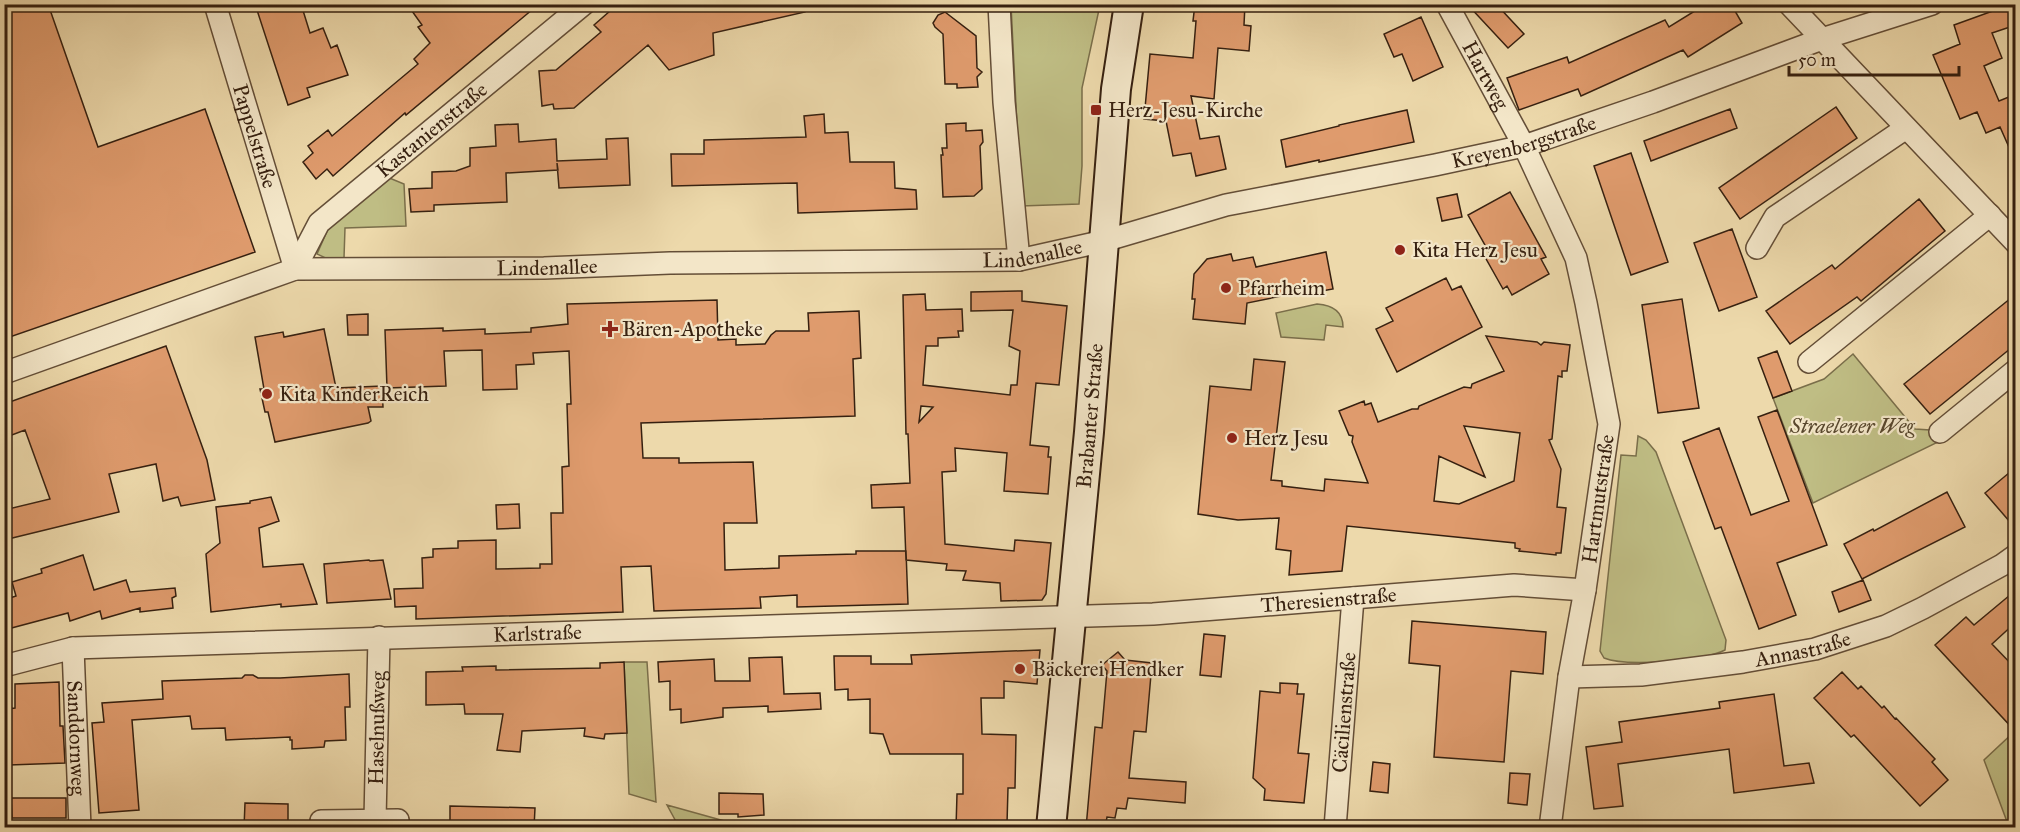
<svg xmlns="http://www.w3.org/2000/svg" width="2020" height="832" font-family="'IM FELL Great Primer',serif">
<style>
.green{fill:#bfbd84;stroke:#7a6e4a;stroke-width:1.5}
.building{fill:#df9b6d;stroke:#362010;stroke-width:1.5;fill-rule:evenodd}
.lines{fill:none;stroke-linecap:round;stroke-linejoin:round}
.minor-casing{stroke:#644e37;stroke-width:24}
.secondary-casing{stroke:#362010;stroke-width:32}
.minor{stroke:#f3e6c8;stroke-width:21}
.secondary{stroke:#f3e6c8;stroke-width:28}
.poi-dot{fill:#8f2418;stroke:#f3e6c8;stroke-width:2}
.labels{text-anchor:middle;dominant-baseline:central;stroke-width:4.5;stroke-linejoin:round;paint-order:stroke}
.street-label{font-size:21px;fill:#362010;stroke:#f3e6c8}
.poi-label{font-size:21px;fill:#362010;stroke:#f3e6c8;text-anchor:start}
.park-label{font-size:21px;font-style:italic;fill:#58472d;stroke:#f3e6c8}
</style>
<rect width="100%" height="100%" fill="#edd9ab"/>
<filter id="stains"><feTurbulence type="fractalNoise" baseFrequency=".00333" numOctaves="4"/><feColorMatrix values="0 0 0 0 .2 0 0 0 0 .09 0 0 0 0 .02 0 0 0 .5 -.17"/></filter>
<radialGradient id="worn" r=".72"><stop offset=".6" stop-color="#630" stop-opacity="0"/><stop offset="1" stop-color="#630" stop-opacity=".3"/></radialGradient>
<path class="green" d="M 1011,5 L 1100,5 L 1082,88 L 1082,166 L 1079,204 L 1021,206 Z
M 387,177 L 404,184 L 406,226 L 345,228 L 344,258 L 332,261 L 317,254 L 328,229 Z
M 1317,304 C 1332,305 1343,311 1343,327 L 1326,325 L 1324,340 L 1281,337 L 1276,313 Z
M 1853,354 L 1915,429 L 1930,430 L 1936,443 L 1813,503 L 1773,398 L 1824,379 Z
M 1638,436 L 1646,440 L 1656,452 L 1726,640 L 1725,650 C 1704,661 1626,667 1604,658 L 1600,651 L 1621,455 L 1636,456 Z
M 624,662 L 647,662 L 656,802 L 629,794 Z
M 2015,731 L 2015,827 L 2009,827 L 1984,760 Z
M 667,805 L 746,827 L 679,827 Z"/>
<path class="building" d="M 4,4 L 48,4 L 98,147 L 205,109 L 255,252 L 4,339 Z
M 255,4 L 301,4 L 310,33 L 323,28 L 331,48 L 337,45 L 348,75 L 307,88 L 310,97 L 288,105 Z
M 407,4 L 539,4 L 406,115 L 405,113 L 333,176 L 327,169 L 316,179 L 303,162 L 313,153 L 308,146 L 328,130 L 332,136 L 418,64 L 414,59 L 430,43 L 418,27 L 422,25 Z
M 618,4 L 805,4 L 805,12 L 713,33 L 714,55 L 669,70 L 648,45 L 574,108 L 554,109 L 553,104 L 542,106 L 539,71 L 556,70 L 601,32 L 594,25 Z
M 1195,4 L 1245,4 L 1244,25 L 1251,26 L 1249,51 L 1218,48 L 1214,99 L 1191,96 L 1200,139 L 1219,136 L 1226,169 L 1196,176 L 1191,153 L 1173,156 L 1166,121 L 1144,119 L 1150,54 L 1193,58 L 1196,21 L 1193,21 Z
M 1467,4 L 1496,4 L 1524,34 L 1508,48 Z
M 1706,4 L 1731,4 L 1742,23 L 1688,57 L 1683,50 L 1581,96 L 1578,89 L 1519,110 L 1507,78 L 1567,57 L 1569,63 L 1665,20 L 1669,27 Z
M 2012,4 L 2016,4 L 2016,25 L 1992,33 L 2002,58 L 1984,66 L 1999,101 L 2016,94 L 2016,163 L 2000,127 L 1986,133 L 1977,112 L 1960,119 L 1933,55 L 1960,44 L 1954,25 Z
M 945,12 L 976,36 L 977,68 L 982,72 L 977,77 L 978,87 L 957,88 L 957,84 L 945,84 L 943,34 L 935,27 L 933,23 L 938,15 Z
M 1421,17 L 1443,67 L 1413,81 L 1402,54 L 1394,57 L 1384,34 Z
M 1836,107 L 1857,138 L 1740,219 L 1719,188 Z
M 1730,109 L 1737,128 L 1651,161 L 1644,141 Z
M 1407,110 L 1414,142 L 1319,162 L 1319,160 L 1286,167 L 1281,140 L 1339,126 L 1339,125 Z
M 824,114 L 825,133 L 848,132 L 850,162 L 894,162 L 895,188 L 916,190 L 917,209 L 798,213 L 797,183 L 672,186 L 671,154 L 704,154 L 704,140 L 806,137 L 804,116 Z
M 966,123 L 966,131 L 982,130 L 983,142 L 980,146 L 982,189 L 974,196 L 943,197 L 941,155 L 943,155 L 942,148 L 947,148 L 946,124 Z
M 518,124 L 519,142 L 556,139 L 557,161 L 607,159 L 606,139 L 628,138 L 630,185 L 559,188 L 557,163 L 558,170 L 506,173 L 507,202 L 434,205 L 434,211 L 411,212 L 409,189 L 432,188 L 432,172 L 456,171 L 470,166 L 470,148 L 496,146 L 495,125 Z
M 1631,153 L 1668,262 L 1631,275 L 1594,166 Z
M 1510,192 L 1546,257 L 1541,259 L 1549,274 L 1512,295 L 1507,286 L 1503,289 L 1485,257 L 1490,254 L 1468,215 Z
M 1457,194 L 1462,217 L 1442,221 L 1437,198 Z
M 1919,199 L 1945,231 L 1861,301 L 1857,297 L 1790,344 L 1766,311 L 1832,265 L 1835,269 Z
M 1732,229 L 1757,297 L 1719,311 L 1694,243 Z
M 1326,252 L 1333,289 L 1316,292 L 1316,289 L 1247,303 L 1245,324 L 1193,319 L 1195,299 L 1192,299 L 1194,274 L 1207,259 L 1231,254 L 1233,261 L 1253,257 L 1256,267 Z
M 1446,278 L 1452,290 L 1461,286 L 1482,327 L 1397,372 L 1376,329 L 1393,321 L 1386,308 Z
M 1022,291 L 1022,301 L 1067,306 L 1059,385 L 1036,383 L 1030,445 L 1049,447 L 1048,457 L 1051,457 L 1048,494 L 1004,491 L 1007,453 L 955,448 L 956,471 L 942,472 L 945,544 L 1014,551 L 1015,540 L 1051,543 L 1046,594 L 1042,600 L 1001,601 L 1000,583 L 963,580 L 966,571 L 946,570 L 947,564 L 906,560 L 904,507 L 872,508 L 871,485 L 910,483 L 908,434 L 906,434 L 903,295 L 925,294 L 926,310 L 962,309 L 963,331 L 958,331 L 959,337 L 938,338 L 938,346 L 926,346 L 923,385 L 1010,395 L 1011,385 L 1017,385 L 1020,351 L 1009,346 L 1013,310 L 971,311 L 971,292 ZM 921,406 L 933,407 L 919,422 Z
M 2016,294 L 2016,344 L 1930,414 L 1904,384 Z
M 1682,299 L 1699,408 L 1658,413 L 1642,305 Z
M 717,300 L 718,340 L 736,339 L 736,345 L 765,344 L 771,335 L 776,331 L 809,331 L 808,313 L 859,311 L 861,358 L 853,359 L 855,416 L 641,423 L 643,458 L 679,458 L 679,463 L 753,462 L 757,523 L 724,523 L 725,570 L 779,568 L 779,556 L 856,554 L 856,551 L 906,551 L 908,604 L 797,607 L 797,595 L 760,597 L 761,608 L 654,611 L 651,566 L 621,567 L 623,612 L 416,619 L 416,606 L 395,607 L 394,589 L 423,588 L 422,558 L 433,557 L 433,549 L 458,548 L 458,541 L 496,540 L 496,569 L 540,568 L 540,564 L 552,564 L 551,513 L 563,513 L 562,467 L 569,466 L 567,404 L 571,404 L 569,351 L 533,353 L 534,364 L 516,365 L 517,389 L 483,390 L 482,350 L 444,351 L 446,386 L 387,388 L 385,330 L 443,328 L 443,331 L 485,329 L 485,334 L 531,332 L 531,328 L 568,324 L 567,304 Z
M 368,314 L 368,335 L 348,335 L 347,315 Z
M 324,329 L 336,388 L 382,386 L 383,407 L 368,407 L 371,421 L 368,423 L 275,442 L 268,412 L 265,412 L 260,389 L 264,389 L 255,337 L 283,332 L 284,337 Z
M 1486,336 L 1537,342 L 1541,345 L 1544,342 L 1570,345 L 1567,371 L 1562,371 L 1562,377 L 1558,376 L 1552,439 L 1549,440 L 1561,469 L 1557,507 L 1566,508 L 1561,553 L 1556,553 L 1556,555 L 1519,551 L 1520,549 L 1515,548 L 1515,543 L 1347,526 L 1342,571 L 1289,575 L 1291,551 L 1276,549 L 1279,518 L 1238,520 L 1198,514 L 1210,386 L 1251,390 L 1254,359 L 1285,362 L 1271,480 L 1282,481 L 1282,486 L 1324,491 L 1325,479 L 1368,483 L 1352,442 L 1353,436 L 1349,435 L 1339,411 L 1364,401 L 1365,405 L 1371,403 L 1378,422 L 1412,409 L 1418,409 L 1419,406 L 1464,387 L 1471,388 L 1472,384 L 1504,371 ZM 1464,426 L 1520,433 L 1514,481 L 1459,504 L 1434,501 L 1439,456 L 1485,477 Z
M 166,346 L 207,460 L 215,500 L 181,506 L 178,497 L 163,501 L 156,464 L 109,474 L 119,512 L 4,540 L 4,510 L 50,499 L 25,430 L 4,438 L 4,404 Z
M 1777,351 L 1792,391 L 1773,398 L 1758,358 Z
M 1777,410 L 1827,545 L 1777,563 L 1796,615 L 1759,629 L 1721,527 L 1715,529 L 1683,442 L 1719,428 L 1751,515 L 1789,501 L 1758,417 Z
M 2016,467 L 2016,529 L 1985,493 Z
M 1947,492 L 1965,527 L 1862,579 L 1844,544 L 1873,529 L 1874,531 Z
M 271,497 L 279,521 L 259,528 L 263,567 L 303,564 L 317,604 L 281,607 L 281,604 L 211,612 L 206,554 L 220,543 L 216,507 L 250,503 L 250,501 Z
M 519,504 L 520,528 L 497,529 L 496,505 Z
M 83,555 L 94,590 L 126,580 L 130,592 L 175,588 L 176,596 L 172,598 L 173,608 L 140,612 L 140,608 L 102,619 L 100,611 L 70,621 L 68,613 L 4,630 L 4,600 L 16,596 L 12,582 L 42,573 L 41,569 Z
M 369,560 L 370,561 L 383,560 L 391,599 L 327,603 L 324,564 Z
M 1863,580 L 1871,600 L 1839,612 L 1832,592 Z
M 2016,590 L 2016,622 L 1992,644 L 2016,669 L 2016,732 L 1935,645 L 1966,617 L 1974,625 Z
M 1412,621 L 1546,632 L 1543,674 L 1511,671 L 1504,762 L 1434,757 L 1440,666 L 1409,663 Z
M 1204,634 L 1225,636 L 1221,677 L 1200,675 Z
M 1040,650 L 1037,684 L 1004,681 L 1004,698 L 981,698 L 982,734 L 1016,735 L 1015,788 L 1008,788 L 1007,824 L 987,822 L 986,828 L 956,828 L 957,794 L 963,794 L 963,754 L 890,754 L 883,734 L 870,733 L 870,699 L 848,700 L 848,689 L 835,690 L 834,656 L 871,656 L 871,664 L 912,664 L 911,655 Z
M 1118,652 L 1125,660 L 1152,663 L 1146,732 L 1134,731 L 1129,778 L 1186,782 L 1185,803 L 1128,798 L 1126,809 L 1117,808 L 1115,818 L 1107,817 L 1105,828 L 1086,828 L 1095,727 L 1102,728 L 1107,671 L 1102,665 Z
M 782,657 L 784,694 L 820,693 L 821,709 L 768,712 L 768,706 L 723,708 L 723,717 L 681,723 L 681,709 L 670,710 L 670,681 L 659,682 L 658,662 L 714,659 L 715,681 L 750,681 L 749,658 Z
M 624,662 L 627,733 L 605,734 L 604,739 L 584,736 L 585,728 L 522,731 L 520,752 L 497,750 L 503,714 L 465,714 L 464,704 L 426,705 L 426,672 L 463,671 L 462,667 L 496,666 L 496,670 L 600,668 L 600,663 Z
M 1842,672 L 1858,689 L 1861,686 L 1882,708 L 1884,706 L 1895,719 L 1896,718 L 1935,759 L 1932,762 L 1948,780 L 1920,806 L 1854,735 L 1851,737 L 1814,698 Z
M 349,674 L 350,707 L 345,707 L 346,740 L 325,741 L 324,747 L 292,749 L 292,740 L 290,740 L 290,737 L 226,740 L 225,728 L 192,729 L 190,716 L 132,720 L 139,810 L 99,813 L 92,723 L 104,722 L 102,703 L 163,699 L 162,681 L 242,678 L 245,675 L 253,675 L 258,678 L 280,678 Z
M 59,682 L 60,726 L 63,726 L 65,763 L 9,765 L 6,709 L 15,708 L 15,684 Z
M 1280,683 L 1298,684 L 1297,694 L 1304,694 L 1298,753 L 1309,754 L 1304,803 L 1264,800 L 1265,789 L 1253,778 L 1260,691 L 1280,693 Z
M 1774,694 L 1784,766 L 1809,763 L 1814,783 L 1734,793 L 1729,749 L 1618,764 L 1623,806 L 1594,809 L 1586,747 L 1622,742 L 1619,722 L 1720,708 L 1719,702 Z
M 1373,762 L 1390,764 L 1388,793 L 1370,791 Z
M 1510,773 L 1530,774 L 1527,805 L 1508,803 Z
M 719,793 L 763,794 L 764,815 L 738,817 L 738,814 L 719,814 Z
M 11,798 L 66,798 L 66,818 L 12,818 Z
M 245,803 L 288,804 L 288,828 L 244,828 Z
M 450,806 L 535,808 L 534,828 L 450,828 Z"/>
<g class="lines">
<g class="minor-casing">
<g id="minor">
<path id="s1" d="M 215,4 L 295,269"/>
<path d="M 999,4 L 1004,102 L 1019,260"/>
<path id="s2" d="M 1447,4 L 1524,146 L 1576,258 L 1586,303 L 1609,424 L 1585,590 L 1569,677 L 1550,828"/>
<path d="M 1789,4 L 2016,243"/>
<path d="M 1757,248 L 1775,217 L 1906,128"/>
<path id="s3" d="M 295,269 L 319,223 L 584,4"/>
<path d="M 1809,362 L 1990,215"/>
<path id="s4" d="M 4,373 L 295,269 L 544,268 L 670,263 L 1019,260 L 1104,241 L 1226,205 L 1435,165 L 1524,146 L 1653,102 L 1822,39 L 1932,4"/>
<path d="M 1940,432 L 2016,370"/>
<path id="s5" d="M 73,648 L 80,828"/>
<path id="s6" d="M 4,666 L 73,648 L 1153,614 L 1514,585 L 1585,590"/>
<path id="s7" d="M 1569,677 L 1641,675 L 1743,662 L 1815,649 L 1886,626 L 1923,608 L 2002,565 L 2016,555"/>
<path id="s8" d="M 375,820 L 379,637"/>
<path d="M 321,828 L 321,821 L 398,820 L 398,828"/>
<path id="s9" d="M 1335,828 L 1353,598"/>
</g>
</g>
<g class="secondary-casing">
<g id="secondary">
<path id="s10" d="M 1051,828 L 1089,432 L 1116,89 L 1129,4"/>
</g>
</g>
<use href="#minor" class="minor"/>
<use href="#secondary" class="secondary"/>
</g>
<g class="poi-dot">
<rect x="1090" y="104" width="12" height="12" rx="3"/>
<circle cx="1400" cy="250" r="6"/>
<circle cx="1226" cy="288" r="6"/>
<path d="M607 320h6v6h6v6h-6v6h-6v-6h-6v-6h6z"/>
<circle cx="267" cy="394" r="6"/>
<circle cx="1232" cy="438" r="6"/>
<circle cx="1020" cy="669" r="6"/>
</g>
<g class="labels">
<g class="street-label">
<text stroke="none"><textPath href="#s2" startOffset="81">Hartweg</textPath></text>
<text stroke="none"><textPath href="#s3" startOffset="198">Kastanienstraße</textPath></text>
<text stroke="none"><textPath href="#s1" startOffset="138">Pappelstraße</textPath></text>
<text stroke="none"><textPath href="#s4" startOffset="1552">Kreyenbergstraße</textPath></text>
<text stroke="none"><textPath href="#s4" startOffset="1047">Lindenallee</textPath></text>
<text stroke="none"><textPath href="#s4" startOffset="561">Lindenallee</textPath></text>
<text stroke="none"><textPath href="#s10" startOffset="414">Brabanter Straße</textPath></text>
<text transform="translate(1598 499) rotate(-82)">Hartmutstraße</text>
<text stroke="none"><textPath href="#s6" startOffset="1328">Theresienstraße</textPath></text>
<text stroke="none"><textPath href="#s6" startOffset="536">Karlstraße</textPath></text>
<text stroke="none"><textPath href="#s7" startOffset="236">Annastraße</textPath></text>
<text stroke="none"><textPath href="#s9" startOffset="116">Cäcilienstraße</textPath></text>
<text stroke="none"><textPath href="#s8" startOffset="92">Haselnußweg</textPath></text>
<text stroke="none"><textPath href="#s5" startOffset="90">Sanddornweg</textPath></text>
</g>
<g class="poi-label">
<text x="1108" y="110">Herz-Jesu-Kirche</text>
<text x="1412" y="250">Kita Herz Jesu</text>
<text x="1238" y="288">Pfarrheim</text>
<text x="622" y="329">Bären-Apotheke</text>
<text x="279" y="394">Kita KinderReich</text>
<text x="1244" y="438">Herz Jesu</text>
<text x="1032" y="669">Bäckerei Hendker</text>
</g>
<g class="park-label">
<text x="1852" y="426">Straelener Weg</text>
</g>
</g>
<rect width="2020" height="832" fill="none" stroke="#edd9ab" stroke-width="24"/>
<rect x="6" y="6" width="2008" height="820" fill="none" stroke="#362010" stroke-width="3"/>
<rect x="12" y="12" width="1996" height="808" fill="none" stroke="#362010" stroke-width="1.5"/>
<path d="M1789 66v9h170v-9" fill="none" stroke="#362010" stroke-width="3"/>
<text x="1798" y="66" font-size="18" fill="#362010" stroke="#f3e6c8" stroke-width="4.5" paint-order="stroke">50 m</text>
<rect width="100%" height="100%" filter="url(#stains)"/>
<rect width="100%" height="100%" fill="url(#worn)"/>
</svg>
